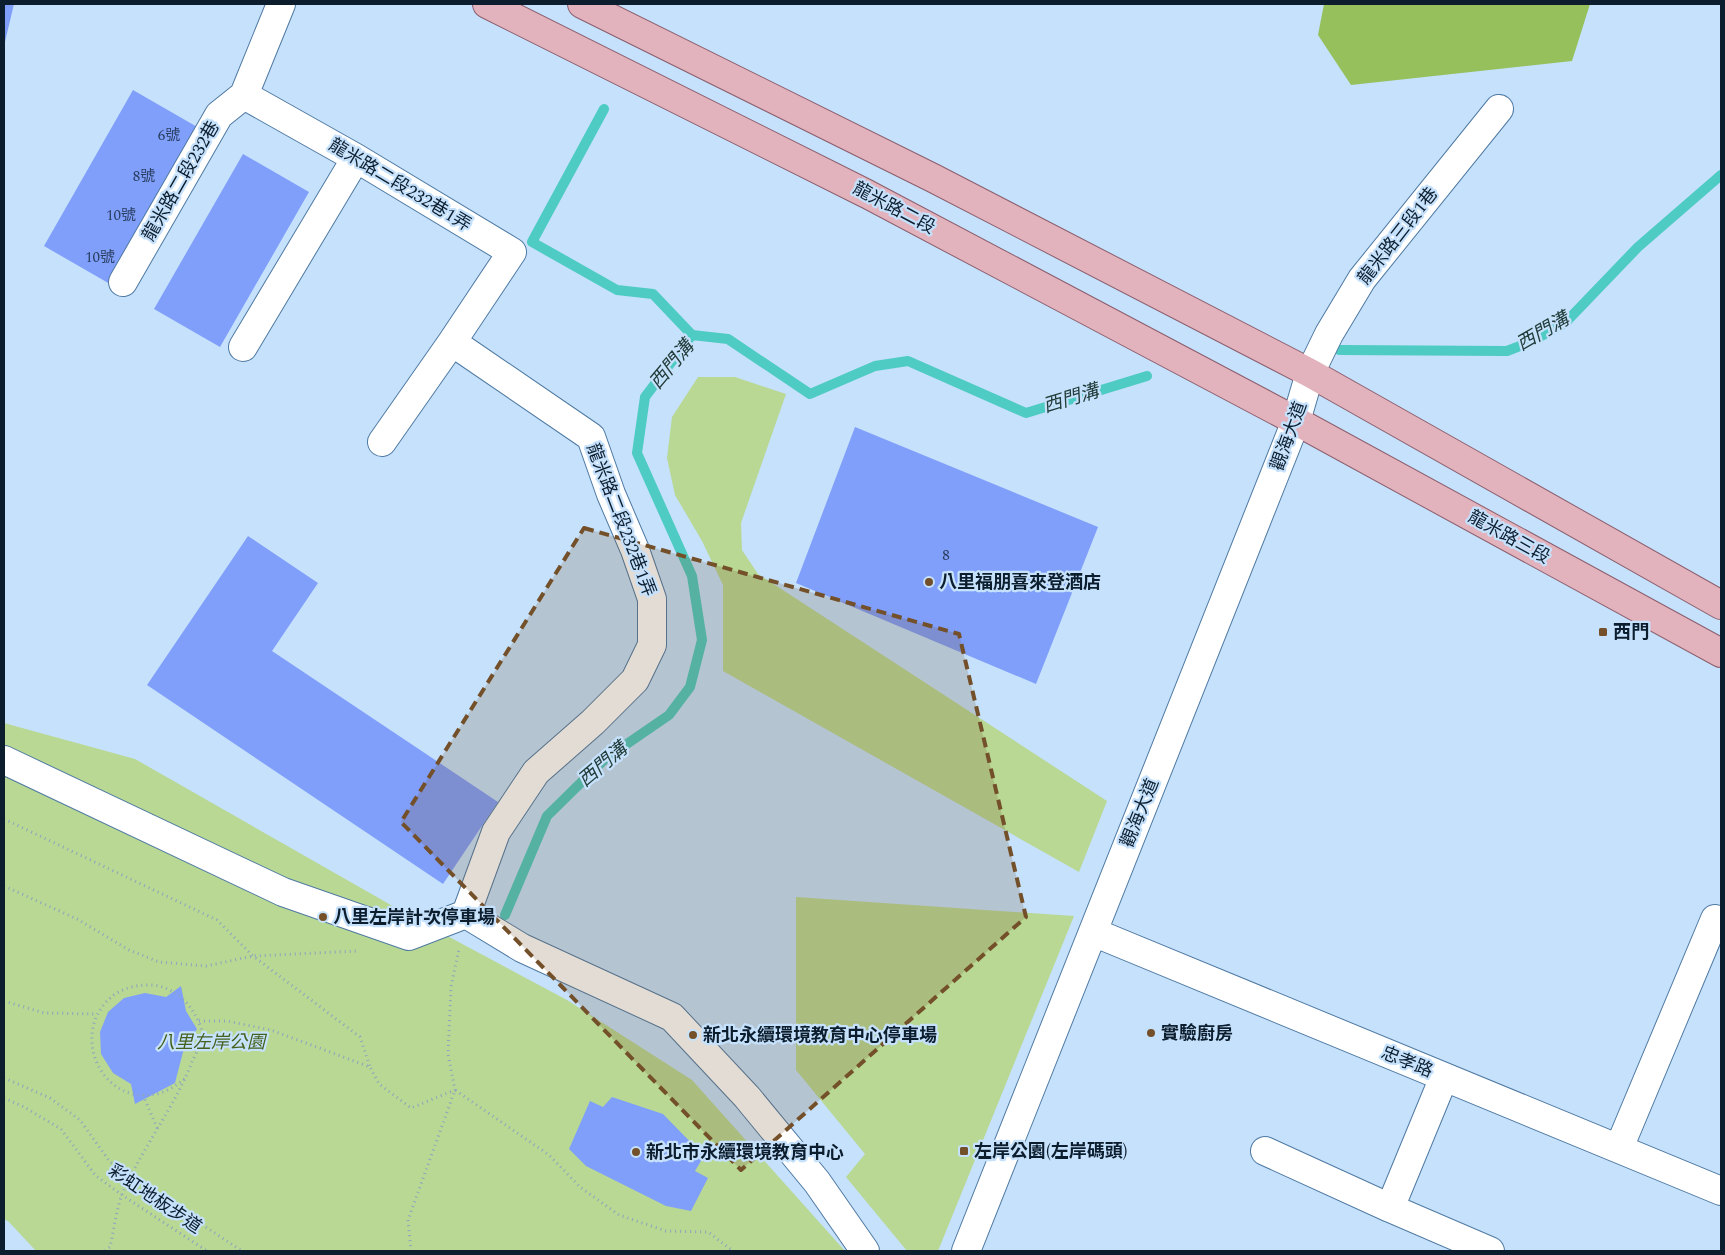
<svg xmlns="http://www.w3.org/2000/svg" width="1725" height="1255" font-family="Spectral,'Noto Sans TC',serif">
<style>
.green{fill:#b8d894}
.forest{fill:#95c05c}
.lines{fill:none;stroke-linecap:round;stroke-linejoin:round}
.stream{stroke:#4ecbc2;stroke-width:10}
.building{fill:#809ffa}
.minor-casing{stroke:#4f7aa2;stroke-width:30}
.major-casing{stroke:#8a5e6d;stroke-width:30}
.path{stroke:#8ca5bc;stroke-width:3;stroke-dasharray:1 4;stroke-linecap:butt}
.minor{stroke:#fff;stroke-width:28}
.major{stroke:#e2b3bc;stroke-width:28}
.marked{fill:#735029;fill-opacity:0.2;stroke:#735029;stroke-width:4;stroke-dasharray:10 6;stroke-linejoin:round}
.poi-dot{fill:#735029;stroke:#c6e1fc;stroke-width:2}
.labels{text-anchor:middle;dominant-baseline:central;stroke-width:4.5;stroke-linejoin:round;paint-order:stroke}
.number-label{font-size:15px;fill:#293e61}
.street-label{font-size:18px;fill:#0c1e2e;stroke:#c6e1fc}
.poi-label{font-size:18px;font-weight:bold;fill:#0c1e2e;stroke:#c6e1fc;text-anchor:start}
.park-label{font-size:18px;font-style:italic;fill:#45611c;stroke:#c6e1fc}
.water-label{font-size:19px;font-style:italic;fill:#223d3a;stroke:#c6e1fc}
</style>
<rect width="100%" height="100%" fill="#c6e1fc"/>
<path class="green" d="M 698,377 L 735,377 L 786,394 L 741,523 L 742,550 L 758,574 L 1107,801 L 1079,872 L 723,671 L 723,585 L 702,541 L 675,495 L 667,458 L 672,417 Z
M 4,723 L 135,759 L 412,917 L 567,1000 L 692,1080 L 845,1251 L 36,1251 L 9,1222 L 4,1219 Z
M 796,897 L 1074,916 L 938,1251 L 907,1251 L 846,1177 L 865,1154 L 796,1070 Z"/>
<path class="forest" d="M 1324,4 L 1590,4 L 1572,61 L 1351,85 L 1318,35 Z"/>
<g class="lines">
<path class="stream" d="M 604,109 L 532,242 L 617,290 L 653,294 L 692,335
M 1339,350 L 1507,351 L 1530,342 L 1565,323 L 1638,247 L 1721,175
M 505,915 L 547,816 L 605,759 L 669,715 L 690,687 L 702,640 L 692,576 L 637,453 L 645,397 L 692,335 L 728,339 L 810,394 L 875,366 L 908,361 L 1026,413 L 1147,376"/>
</g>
<path class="building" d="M 4,4 L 14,4 L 4,46 Z
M 133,90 L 199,128 L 110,284 L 44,246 Z
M 243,154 L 309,192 L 220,347 L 154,309 Z
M 855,427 L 1098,527 L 1036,684 L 796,583 Z
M 248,536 L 318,583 L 272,651 L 498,802 L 443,884 L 147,685 Z
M 181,986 L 186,1011 L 197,1029 L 183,1052 L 175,1083 L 135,1104 L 131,1084 L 113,1073 L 101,1054 L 100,1032 L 108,1012 L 124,998 L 145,993 L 166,997 Z
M 612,1097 L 663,1114 L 704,1156 L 695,1171 L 708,1178 L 691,1211 L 666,1206 L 586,1166 L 569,1149 L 590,1101 L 603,1107 Z"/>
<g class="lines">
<g class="minor-casing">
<path id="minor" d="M 244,95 L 356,158 L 512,252 L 452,342 L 591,437 L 611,494 L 635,550 L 652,599 L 652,645 L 635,680 L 593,722 L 536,772 L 496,832 L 466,914
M 123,282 L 219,115 L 244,95 L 281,4
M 243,347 L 356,158
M 382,442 L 452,342
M 4,760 L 283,892 L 409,936 L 466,914
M 466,914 L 522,948 L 672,1017 L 747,1097 L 817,1182 L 865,1251
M 1093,932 L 1721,1191
M 1444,1077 L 1390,1208 L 1490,1251
M 1619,1148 L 1715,919
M 1265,1151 L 1390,1208
M 966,1251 L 1296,421 L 1310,373 L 1329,334 L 1362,279 L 1499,109"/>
</g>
<g class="major-casing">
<path id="major" d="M 487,4 L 867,194 L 1296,421 L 1721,653
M 582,4 L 933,178 L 1310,373 L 1721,605"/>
</g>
<path class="path" d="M 4,819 L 217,920 L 253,956 L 360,1037 L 370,1067
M 4,886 L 77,919 L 129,950 L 159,962 L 206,966 L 253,956 L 358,951
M 4,1001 L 44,1013 L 97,1014
M 199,1021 L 227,1021 L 271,1030 L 370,1067 L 379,1084 L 411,1108 L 455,1090 L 448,1054 L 451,987 L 459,949
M 4,1078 L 50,1098 L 80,1120 L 110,1162 L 130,1177 L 242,1251
M 143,1095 L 158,1130
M 4,1098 L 24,1107 L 61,1129 L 95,1175 L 122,1195 L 207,1251
M 105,1251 L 110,1247 C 114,1230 116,1209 123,1192 C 143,1147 174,1108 192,1062 C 195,1055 201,1045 202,1038 C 203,1029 198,1020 194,1013 C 185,997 166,984 148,985 C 129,985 113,992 102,1007 C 73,1048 110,1108 160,1093 C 170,1090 178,1084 186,1078
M 411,1251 L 408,1220 L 455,1090 L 549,1155 L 580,1187 L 619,1215 L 666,1231 L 708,1232 L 733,1251"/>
<use href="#minor" class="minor"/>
<use href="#major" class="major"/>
</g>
<path class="marked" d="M 584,528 L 959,634 L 1026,917 L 741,1170 L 401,822 Z"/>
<g class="poi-dot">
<circle cx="929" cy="582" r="5"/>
<rect x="1598" y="627" width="10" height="10" rx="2.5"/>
<circle cx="323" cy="917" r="5"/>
<circle cx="1151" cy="1033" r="5"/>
<circle cx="693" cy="1035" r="5"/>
<rect x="959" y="1146" width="10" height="10" rx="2.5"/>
<circle cx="636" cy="1152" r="5"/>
</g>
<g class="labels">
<g class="number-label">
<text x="169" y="135">6號</text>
<text x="144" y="176">8號</text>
<text x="121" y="215">10號</text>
<text x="100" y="257">10號</text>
<text x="946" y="555">8</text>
</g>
<g class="street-label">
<text transform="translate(181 181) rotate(-60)">龍米路二段232巷</text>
<text transform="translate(400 185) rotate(31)">龍米路二段232巷1弄</text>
<text transform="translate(894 208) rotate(28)">龍米路二段</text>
<text transform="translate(1398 236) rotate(-52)">龍米路三段1巷</text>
<text transform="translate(1289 436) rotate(-70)">觀海大道</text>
<text transform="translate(621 520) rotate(69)">龍米路二段232巷1弄</text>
<text transform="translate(1509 537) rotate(29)">龍米路三段</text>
<text transform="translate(1140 813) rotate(-68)">觀海大道</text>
<text transform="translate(1407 1062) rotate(22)">忠孝路</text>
<text transform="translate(155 1199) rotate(34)">彩虹地板步道</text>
</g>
<g class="poi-label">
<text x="939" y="582">八里福朋喜來登酒店</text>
<text x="1613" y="632">西門</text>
<text x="333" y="917">八里左岸計次停車場</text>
<text x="1161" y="1033">實驗廚房</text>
<text x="703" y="1035">新北永續環境教育中心停車場</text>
<text x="974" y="1151">左岸公園(左岸碼頭)</text>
<text x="646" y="1152">新北市永續環境教育中心</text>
</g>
<g class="park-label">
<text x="211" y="1042">八里左岸公園</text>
</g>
<g class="water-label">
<text transform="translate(1543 332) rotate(-30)">西門溝</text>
<text transform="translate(672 365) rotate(-50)">西門溝</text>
<text transform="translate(1071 399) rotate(-17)">西門溝</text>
<text transform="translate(603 765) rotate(-40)">西門溝</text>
</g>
</g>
<rect width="1725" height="1255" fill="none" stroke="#0c1e2e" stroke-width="10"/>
</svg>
